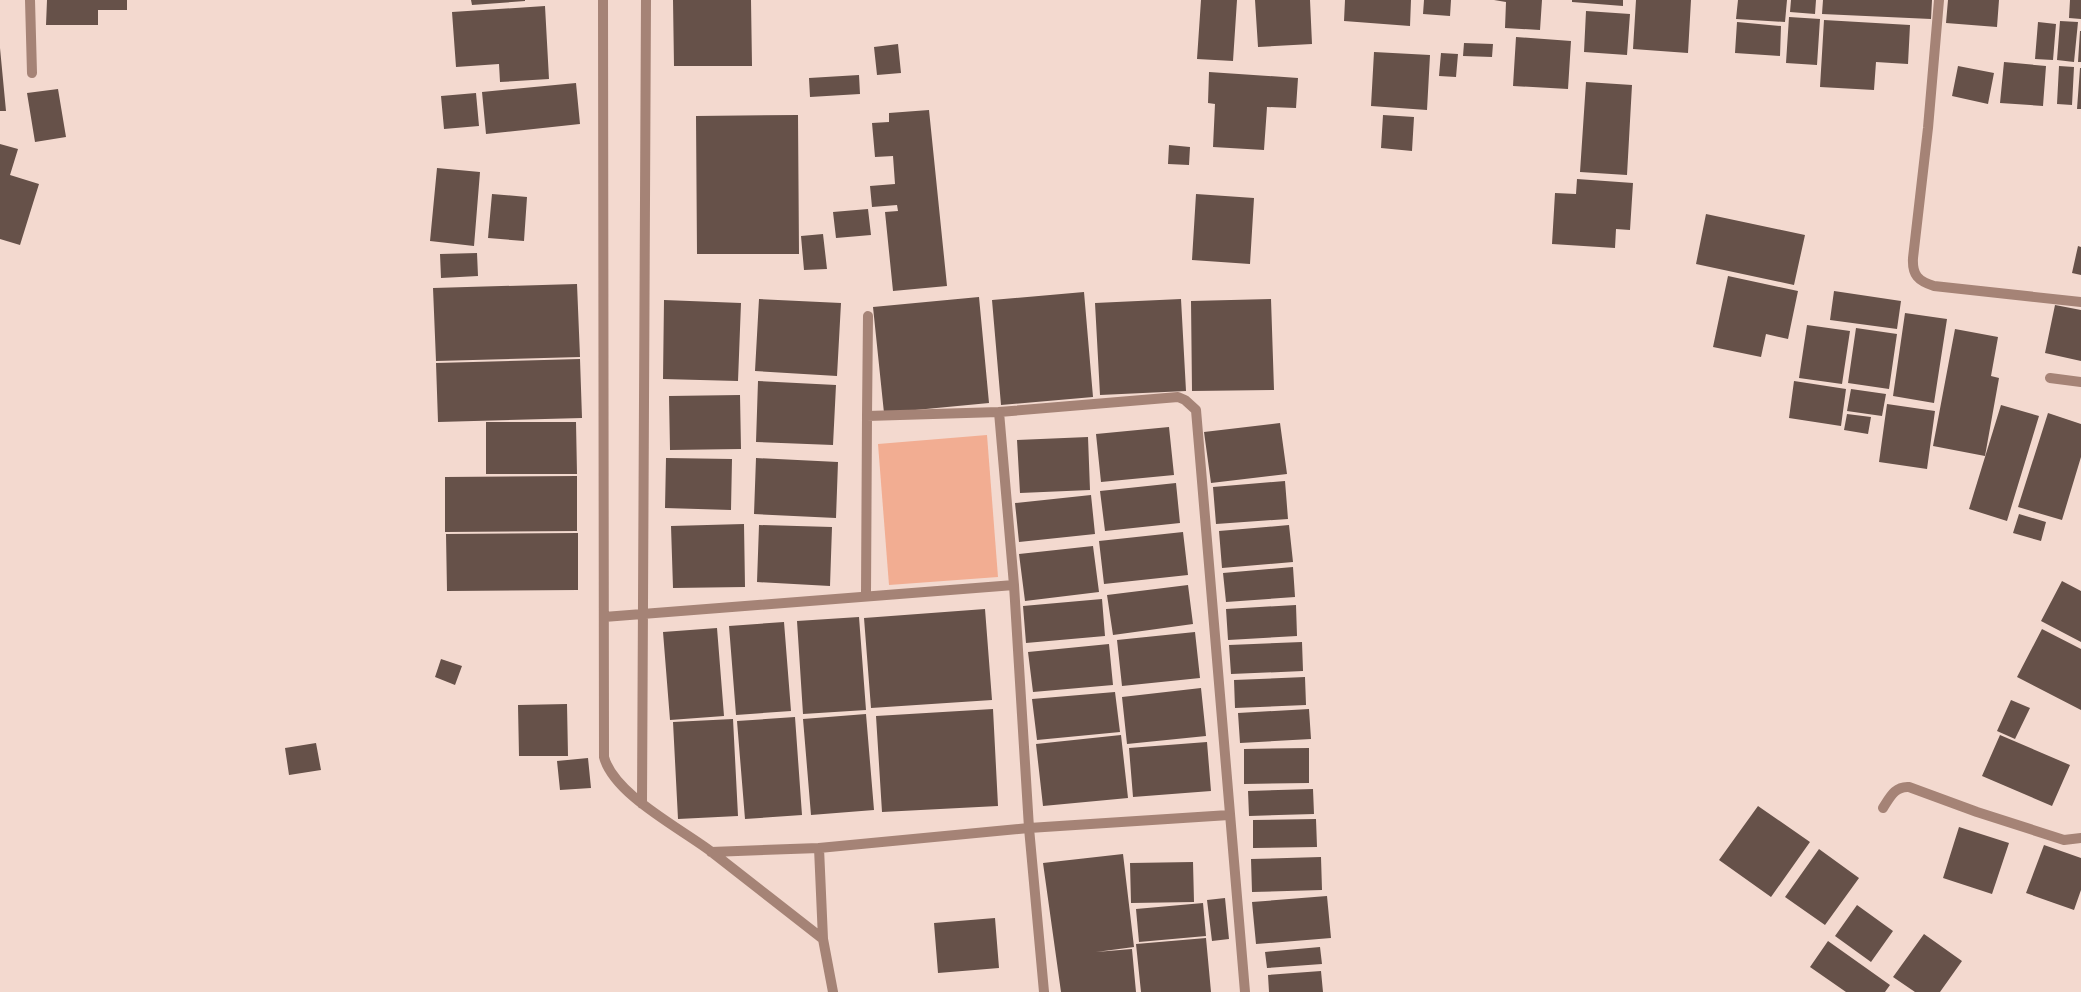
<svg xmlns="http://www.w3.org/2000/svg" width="2081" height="992" font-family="Overpass,sans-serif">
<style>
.green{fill:#f2ad92}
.building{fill:#665149}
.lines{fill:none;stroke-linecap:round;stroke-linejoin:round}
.service{stroke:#a58376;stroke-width:10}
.minor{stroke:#a58376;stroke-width:10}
</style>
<rect width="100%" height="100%" fill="#f3d9cf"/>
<path class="green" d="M 987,435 L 998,577 L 889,585 L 878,444 Z"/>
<path class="building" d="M 47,0 L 127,0 L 127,10 L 98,10 L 98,25 L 46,25 Z
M 471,0 L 525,0 L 525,1 L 472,5 Z
M 673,0 L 751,0 L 752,66 L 674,66 Z
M 1201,0 L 1237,0 L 1233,61 L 1197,59 Z
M 1255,0 L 1310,0 L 1312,44 L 1258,47 Z
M 1345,0 L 1411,0 L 1410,26 L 1344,21 Z
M 1424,0 L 1451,0 L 1450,16 L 1423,14 Z
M 1494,0 L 1542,0 L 1540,30 L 1505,28 L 1506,2 Z
M 1572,0 L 1623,0 L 1623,6 L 1572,2 Z
M 1636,0 L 1691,0 L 1688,53 L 1633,49 Z
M 1738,0 L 1787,0 L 1785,22 L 1736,19 Z
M 1791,0 L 1816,0 L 1815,14 L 1790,12 Z
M 1823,0 L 1932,0 L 1931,19 L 1822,14 Z
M 1948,0 L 1999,0 L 1997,27 L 1946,23 Z
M 2070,0 L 2081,0 L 2081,19 L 2069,18 Z
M 545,6 L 549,79 L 500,82 L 499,64 L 456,67 L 452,12 Z
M 1586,11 L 1630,14 L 1627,55 L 1584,52 Z
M 1789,17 L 1820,19 L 1817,65 L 1786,63 Z
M 1824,20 L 1910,25 L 1908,64 L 1876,62 L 1874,90 L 1820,87 Z
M 2060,21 L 2078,22 L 2074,62 L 2057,60 Z
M 1737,22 L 1781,26 L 1780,56 L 1735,53 Z
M 2038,22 L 2056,24 L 2053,60 L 2035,59 Z
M 2080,31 L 2081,31 L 2081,62 L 2078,62 Z
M 1516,37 L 1571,41 L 1568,89 L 1513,86 Z
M 1464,43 L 1493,44 L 1492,57 L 1463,56 Z
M 898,44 L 901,73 L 877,75 L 874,47 Z
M 0,48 L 6,111 L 0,111 Z
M 1374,52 L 1430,55 L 1427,110 L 1371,106 Z
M 1441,53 L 1458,54 L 1456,77 L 1439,76 Z
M 2004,62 L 2046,66 L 2043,106 L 2000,103 Z
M 1958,66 L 1994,73 L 1988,104 L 1952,96 Z
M 2059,66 L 2074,67 L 2072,105 L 2057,104 Z
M 2080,68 L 2081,68 L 2081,109 L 2077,109 Z
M 1209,72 L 1298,78 L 1296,108 L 1267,107 L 1264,150 L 1213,147 L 1215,104 L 1208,103 Z
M 859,75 L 860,94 L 810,97 L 809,78 Z
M 1586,82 L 1632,85 L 1627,175 L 1580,172 Z
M 576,83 L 580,124 L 486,134 L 482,92 Z
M 58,89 L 66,137 L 35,142 L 27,93 Z
M 476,93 L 479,126 L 444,129 L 441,96 Z
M 929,110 L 947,286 L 893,291 L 885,212 L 898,211 L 897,205 L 872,207 L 870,186 L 895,184 L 893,156 L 875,157 L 872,123 L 889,122 L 889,113 Z
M 798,115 L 799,254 L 697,254 L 696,116 Z
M 1383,115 L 1414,117 L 1412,151 L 1381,148 Z
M 0,144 L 18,149 L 10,175 L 39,184 L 20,245 L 0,239 Z
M 1169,145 L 1190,147 L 1189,165 L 1168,164 Z
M 437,168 L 480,172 L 474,246 L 430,241 Z
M 1577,179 L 1633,183 L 1630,230 L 1616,229 L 1615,248 L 1552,244 L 1555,193 L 1576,194 Z
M 492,194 L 527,197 L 524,241 L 488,238 Z
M 1196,194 L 1254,198 L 1250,264 L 1192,260 Z
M 868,209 L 871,235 L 836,238 L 833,212 Z
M 1706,214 L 1805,235 L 1794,285 L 1696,264 Z
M 823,234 L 827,269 L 804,270 L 801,236 Z
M 2078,246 L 2081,247 L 2081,275 L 2072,273 Z
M 477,253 L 478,276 L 441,278 L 440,254 Z
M 1728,276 L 1798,291 L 1788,339 L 1766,334 L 1761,357 L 1713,347 Z
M 577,284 L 580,357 L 436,361 L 433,288 Z
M 1834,291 L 1901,301 L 1897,329 L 1830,320 Z
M 1084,292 L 1093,397 L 1001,405 L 992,300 Z
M 979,297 L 989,403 L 884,413 L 873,307 Z
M 759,299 L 841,303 L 837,376 L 755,371 Z
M 1181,299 L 1186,391 L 1100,395 L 1095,303 Z
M 1271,299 L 1274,390 L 1192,391 L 1191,301 Z
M 664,300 L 741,303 L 738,381 L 663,379 Z
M 2055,305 L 2081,310 L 2081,361 L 2045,353 Z
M 1905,313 L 1947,319 L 1934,403 L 1893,396 Z
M 1807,325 L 1850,331 L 1842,384 L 1799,378 Z
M 1856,328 L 1897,334 L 1889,389 L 1848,383 Z
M 1955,329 L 1998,337 L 1991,376 L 1999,378 L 1985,456 L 1933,446 Z
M 580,359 L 582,418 L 438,422 L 436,363 Z
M 758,381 L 836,385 L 833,445 L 756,442 Z
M 1794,381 L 1846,389 L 1841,426 L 1789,418 Z
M 1851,389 L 1886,394 L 1882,416 L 1847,411 Z
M 740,395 L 741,449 L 670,450 L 669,396 Z
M 1887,404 L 1935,411 L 1927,469 L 1879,462 Z
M 2001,405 L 2039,416 L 2007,521 L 1969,509 Z
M 2048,413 L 2081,424 L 2081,457 L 2062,520 L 2018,507 Z
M 1847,414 L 1871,417 L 1868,434 L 1844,430 Z
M 486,422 L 576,422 L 577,474 L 486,474 Z
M 1280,423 L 1287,474 L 1211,483 L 1204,432 Z
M 1169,427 L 1174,475 L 1101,482 L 1096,434 Z
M 1088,437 L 1090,490 L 1020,493 L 1017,440 Z
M 666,458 L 732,459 L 731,510 L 665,508 Z
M 756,458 L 838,462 L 836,518 L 754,514 Z
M 577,476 L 577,531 L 445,532 L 445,477 Z
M 1285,481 L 1288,519 L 1216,524 L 1213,487 Z
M 1176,483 L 1180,523 L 1105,531 L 1100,491 Z
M 1091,495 L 1095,534 L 1019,542 L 1015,503 Z
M 2019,514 L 2046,522 L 2041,541 L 2013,533 Z
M 744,524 L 745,587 L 673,588 L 671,526 Z
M 759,525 L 832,527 L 830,586 L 757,582 Z
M 1289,525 L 1293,562 L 1222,568 L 1219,531 Z
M 1183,532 L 1188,575 L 1104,584 L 1099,541 Z
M 578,533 L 578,590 L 447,591 L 446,534 Z
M 1093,546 L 1099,592 L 1025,601 L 1019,554 Z
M 1293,567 L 1295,597 L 1226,602 L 1223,573 Z
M 2062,581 L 2081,591 L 2081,642 L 2041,621 Z
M 1188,585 L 1193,624 L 1113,635 L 1107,595 Z
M 1102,599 L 1105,636 L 1026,643 L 1023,606 Z
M 1296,605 L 1297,636 L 1228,640 L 1226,609 Z
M 985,609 L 992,700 L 871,708 L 864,618 Z
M 859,617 L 866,710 L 803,714 L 797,621 Z
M 784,622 L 791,711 L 736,715 L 729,626 Z
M 717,628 L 724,716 L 670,720 L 663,632 Z
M 2042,629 L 2081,649 L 2081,710 L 2017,677 Z
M 1195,632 L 1200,678 L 1122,686 L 1117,640 Z
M 1302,642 L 1303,671 L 1231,674 L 1229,645 Z
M 1109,644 L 1113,685 L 1033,692 L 1028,652 Z
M 441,659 L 462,666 L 455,685 L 435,677 Z
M 1305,677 L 1306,705 L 1235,708 L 1234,680 Z
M 1201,688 L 1206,736 L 1127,744 L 1122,697 Z
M 1115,692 L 1120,732 L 1037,740 L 1032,699 Z
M 2011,700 L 2030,708 L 2015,739 L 1997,731 Z
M 567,704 L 568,756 L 519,756 L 518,705 Z
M 993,709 L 998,806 L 882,812 L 876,716 Z
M 1309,709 L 1311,739 L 1240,743 L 1238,713 Z
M 866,714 L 874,810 L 811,815 L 803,719 Z
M 795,717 L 802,815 L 745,819 L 737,721 Z
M 733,719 L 738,816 L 678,819 L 673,722 Z
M 1121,735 L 1128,798 L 1043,806 L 1036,744 Z
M 2000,735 L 2070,765 L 2052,806 L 1982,776 Z
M 1207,742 L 1211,791 L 1133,797 L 1129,748 Z
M 316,743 L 321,770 L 289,775 L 285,748 Z
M 1309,748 L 1309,783 L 1244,784 L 1244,749 Z
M 588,758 L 591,788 L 560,790 L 557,761 Z
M 1313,789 L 1314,814 L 1249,816 L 1248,791 Z
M 1758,806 L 1810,842 L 1771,897 L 1719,860 Z
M 1316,819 L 1317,847 L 1253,848 L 1253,820 Z
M 1959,827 L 2009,843 L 1992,894 L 1943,878 Z
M 2044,845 L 2081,858 L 2081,890 L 2074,910 L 2026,893 Z
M 1819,849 L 1859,878 L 1825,925 L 1785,897 Z
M 1123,854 L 1134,947 L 1096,952 L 1132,949 L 1136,992 L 1061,992 L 1043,863 Z
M 1321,857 L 1322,890 L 1252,892 L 1251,859 Z
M 1193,862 L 1194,902 L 1131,903 L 1130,863 Z
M 1327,896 L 1331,938 L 1256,944 L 1252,902 Z
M 1225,898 L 1229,939 L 1212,941 L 1207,900 Z
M 1203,903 L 1206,936 L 1139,942 L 1136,909 Z
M 1857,905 L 1893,931 L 1871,962 L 1835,936 Z
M 995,918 L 999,968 L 938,973 L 934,923 Z
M 1924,934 L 1962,961 L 1940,992 L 1915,992 L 1893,977 Z
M 1206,938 L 1211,992 L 1141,992 L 1136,944 Z
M 1828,941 L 1890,985 L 1885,992 L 1846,992 L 1810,967 Z
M 1320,947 L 1322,964 L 1267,968 L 1265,952 Z
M 1321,971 L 1323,992 L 1269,992 L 1268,975 Z"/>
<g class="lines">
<path class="service" d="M 30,0 L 32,73"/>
<path class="minor" d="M 603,0 L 604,757 C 614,795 682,829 713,853 C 750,882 786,910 823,939
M 1939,0 L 1928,128 L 1913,258 C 1912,275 1918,281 1934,286 L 2081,302
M 2050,378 L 2081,382
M 999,412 L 1178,397 L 1185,400 L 1196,410 L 1245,992
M 867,416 L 868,316
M 866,596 L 867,416 L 999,412 L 1014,585 L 1029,828 L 1044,992
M 604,617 L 1014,585
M 642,804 L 646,0
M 1883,808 C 1890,797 1895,786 1909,787 L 1977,812 L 2064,840 L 2081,838
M 711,852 L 819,848
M 833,992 L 823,939 L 819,848 L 1029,828 L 1229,815"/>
</g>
</svg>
